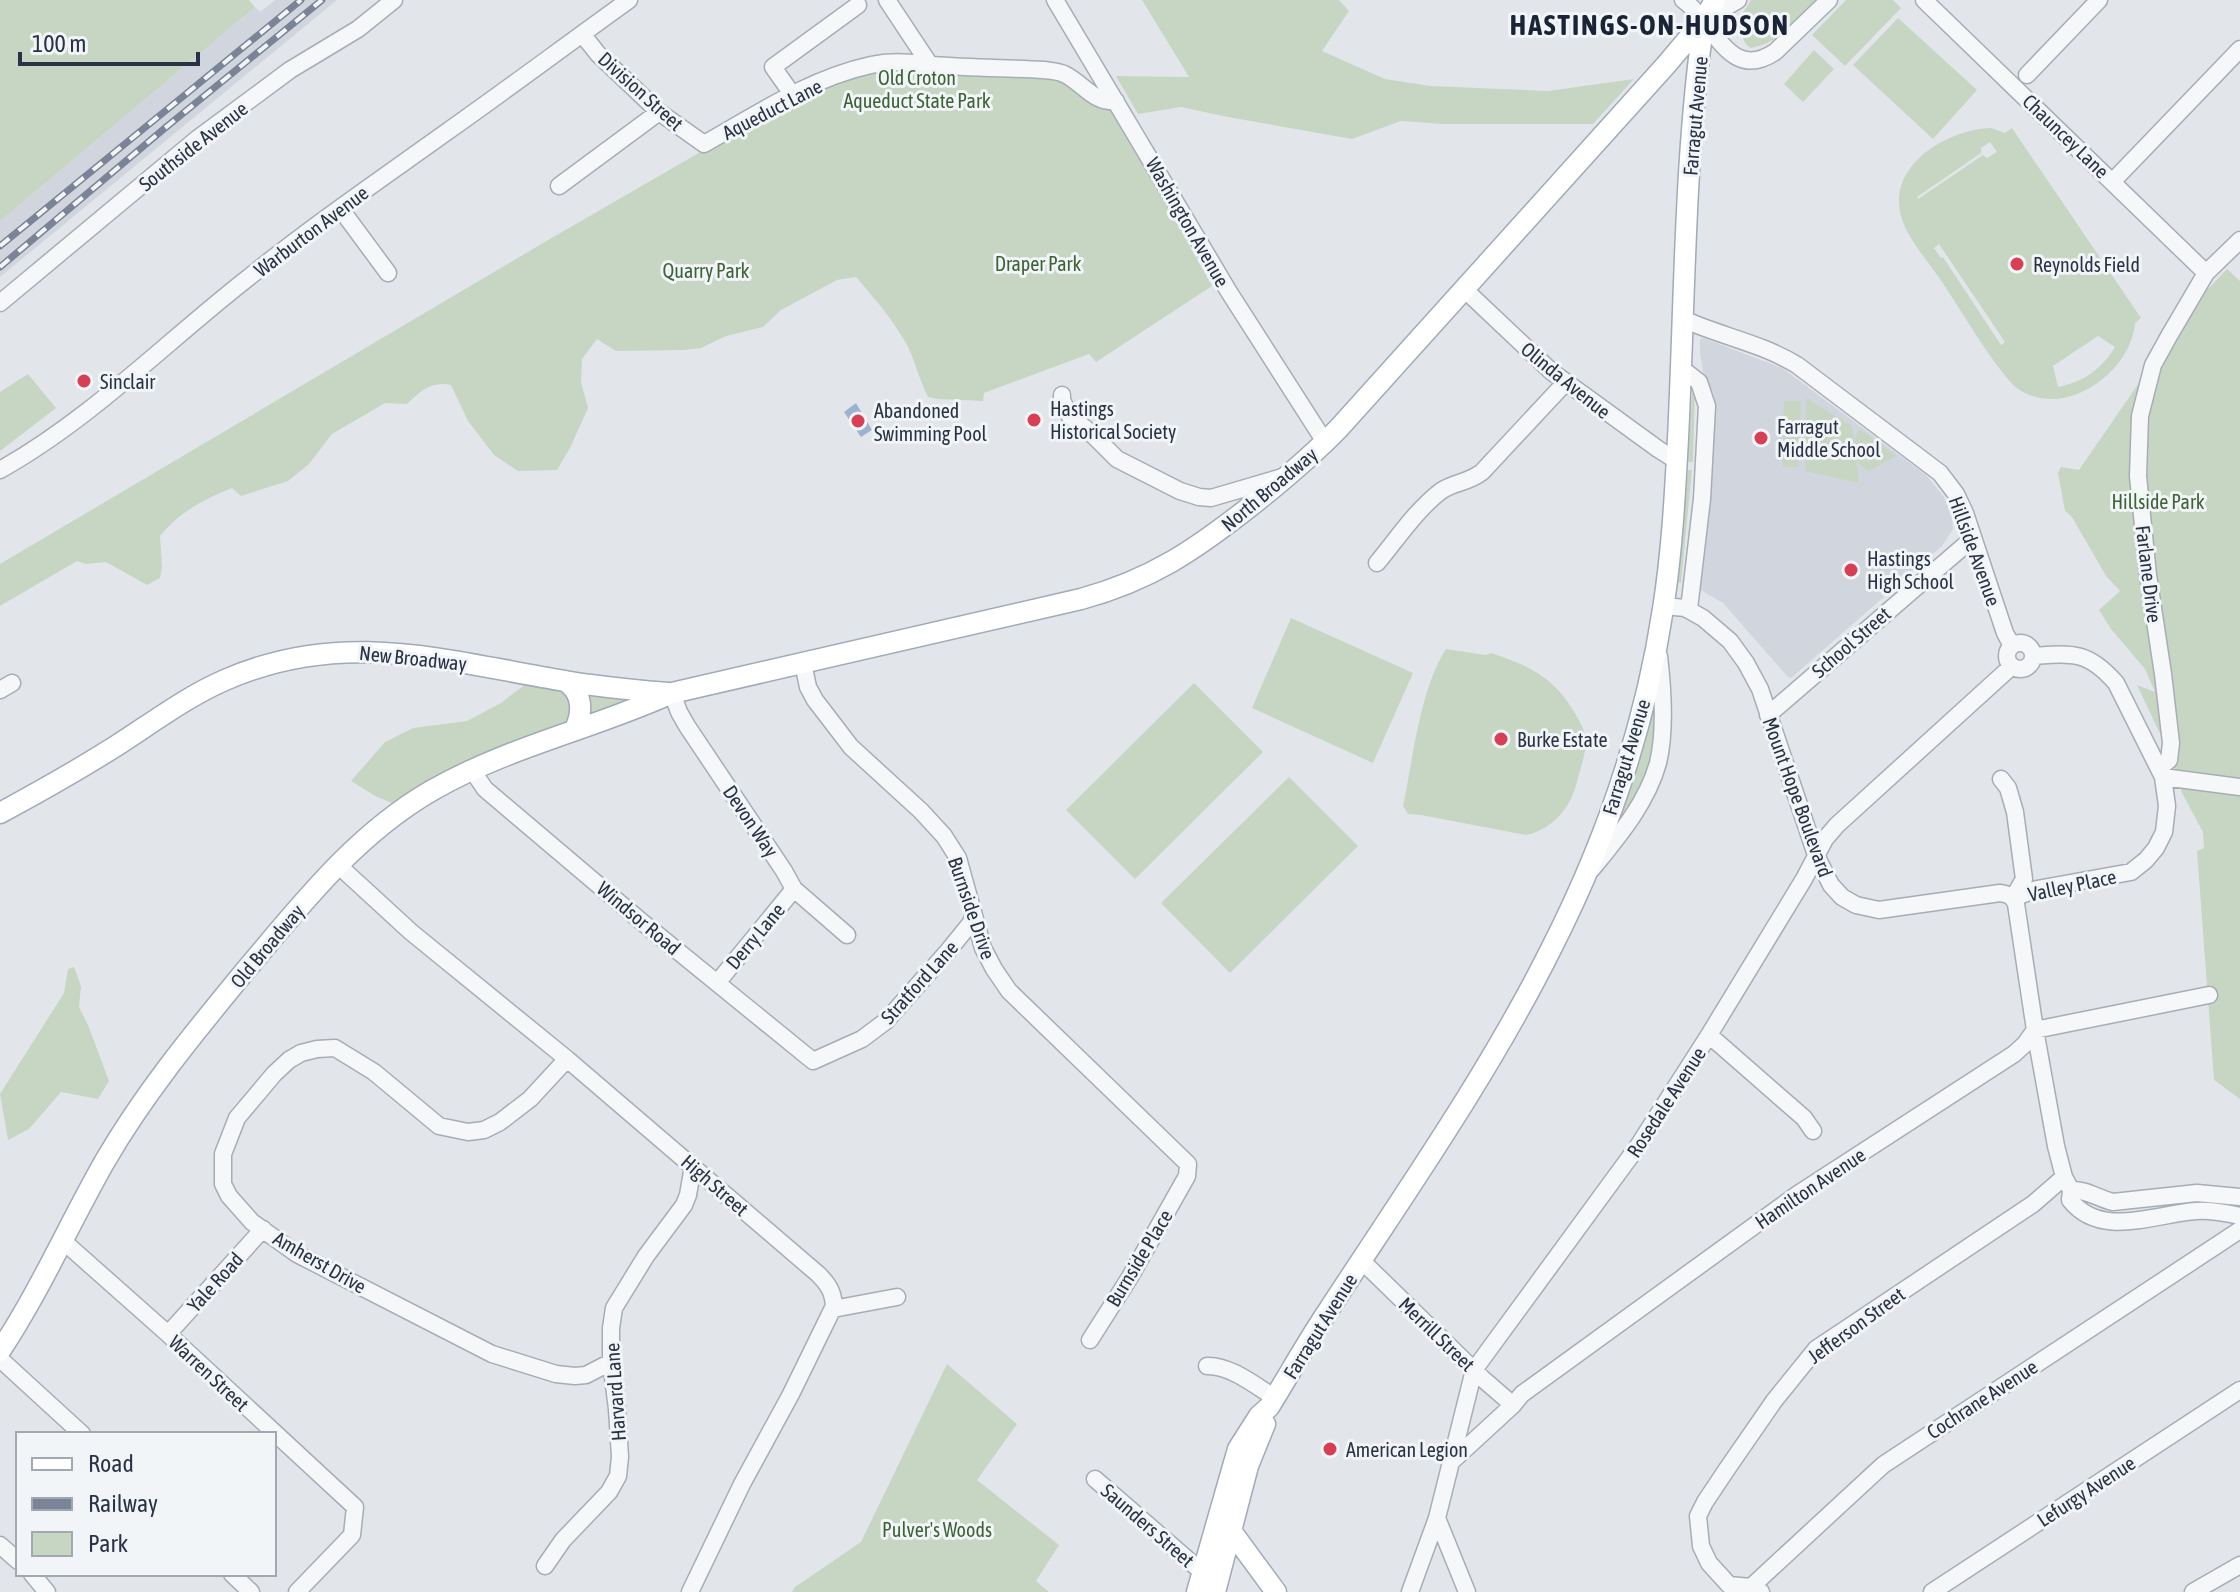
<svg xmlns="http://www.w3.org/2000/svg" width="2240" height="1592" font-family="'Asap Condensed',sans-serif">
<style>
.built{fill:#d0d5de}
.green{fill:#c7d6c2;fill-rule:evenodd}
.water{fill:#9bb3ce}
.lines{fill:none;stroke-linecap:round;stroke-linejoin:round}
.minor-casing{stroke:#a7adb6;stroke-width:19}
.major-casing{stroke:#a0aab8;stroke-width:23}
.minor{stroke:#f5f7f9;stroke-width:16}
.major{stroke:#fff;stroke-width:20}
.rail-casing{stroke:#7a8496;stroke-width:7}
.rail{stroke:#f2f5f8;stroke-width:4;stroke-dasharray:12;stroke-linecap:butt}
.poi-dot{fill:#d83f55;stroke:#f2f5f8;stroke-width:3}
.labels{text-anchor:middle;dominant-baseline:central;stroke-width:6;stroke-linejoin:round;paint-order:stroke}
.park-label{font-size:20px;fill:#3d6235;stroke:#f2f5f8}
.street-label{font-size:20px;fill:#293345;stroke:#f2f5f8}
.poi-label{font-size:20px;fill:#293345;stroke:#f2f5f8;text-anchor:start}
.district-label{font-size:28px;font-weight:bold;letter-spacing:2px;fill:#1b2436;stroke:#f2f5f8}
</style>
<rect width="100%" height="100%" fill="#e2e6eb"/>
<path class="built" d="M 275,0 L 337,0 L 0,277 L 0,221 L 255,7 L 260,12 Z
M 1703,338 L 1782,368 L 1926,475 L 1944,497 L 1952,517 L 1953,529 L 1942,546 L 1791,678 L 1787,676 L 1723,603 L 1699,589 L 1710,513 L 1715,420 L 1714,395 L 1703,371 L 1700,353 L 1700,339 Z"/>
<path class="green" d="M 0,0 L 249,0 L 255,7 L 0,221 Z
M 1142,0 L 1339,0 L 1349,11 L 1322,51 L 1385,79 L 1431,86 L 1548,91 L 1634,79 L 1593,124 L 1443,124 L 1401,121 L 1352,139 L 1228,117 L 1181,107 L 1138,114 L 1116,76 L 1189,77 Z
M 1751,0 L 1821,0 C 1800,21 1781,42 1751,48 C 1741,43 1745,34 1735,25 Z
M 1846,0 L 1893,0 L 1901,8 L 1845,66 L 1812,35 Z
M 1898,18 L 1977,90 L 1933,139 L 1853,65 Z
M 1814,50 L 1834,69 L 1803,102 L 1784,84 Z
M 897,67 L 1055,75 L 1113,110 L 1212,286 L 1096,362 L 1089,354 L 984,393 L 983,401 L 938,399 L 928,397 C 920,381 916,365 909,349 C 896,323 875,299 856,277 L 837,280 L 781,310 L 763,327 L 726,336 L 701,348 L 684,350 L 616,351 L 597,339 L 582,359 L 581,382 L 588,408 L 570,448 L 557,470 L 518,471 L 494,455 L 468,421 L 451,385 C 431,381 421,391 407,404 L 385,403 L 332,434 L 309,464 L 288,481 L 241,496 L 232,488 C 203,500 181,511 160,536 L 162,567 L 160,578 L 147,585 L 106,562 L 86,564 L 77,561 L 0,606 L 0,564 L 543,243 L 794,98 L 872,70 Z
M 1991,128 L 2005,133 L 2012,128 L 2141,318 L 2135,323 C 2131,375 2059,423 2014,386 C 1987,356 1963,313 1940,279 C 1927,260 1907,238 1901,216 C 1887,165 1948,129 1991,128 ZM 1990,142 L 1997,152 L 1987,158 L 1983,155 L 1918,199 L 1917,197 L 1981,153 L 1981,148 ZM 1939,244 L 2005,342 L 2001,345 L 1943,257 L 1941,258 L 1934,248 ZM 2098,336 L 2115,347 C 2102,369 2083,382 2058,387 L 2053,366 Z
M 2227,269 L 2240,281 L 2240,1099 L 2214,1080 L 2197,851 L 2204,848 L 2203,832 L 2182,793 L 2172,759 L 2137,685 L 2155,692 L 2145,669 L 2111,629 L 2099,610 L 2120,591 L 2106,576 L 2072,517 L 2065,511 L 2058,473 L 2061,467 L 2079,470 L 2205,287 L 2208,289 Z
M 28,374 L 56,408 L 0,451 L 0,392 Z
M 1695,390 L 1693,462 L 1688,462 L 1692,394 Z
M 1806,398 L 1852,426 L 1854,441 L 1859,429 L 1896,456 L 1869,471 L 1860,465 L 1856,458 L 1859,483 L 1805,471 Z
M 1784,401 L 1801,401 L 1798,467 L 1782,467 Z
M 1688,470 L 1692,470 L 1681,583 L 1677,582 Z
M 1291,618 L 1413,673 L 1373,763 L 1252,708 Z
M 1446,649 L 1486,655 L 1491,653 C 1530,666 1554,677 1575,713 C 1580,722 1586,732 1586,742 C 1585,756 1580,771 1576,785 C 1570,809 1551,830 1526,835 L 1421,815 L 1408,814 L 1403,806 C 1413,759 1420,689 1446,649 Z
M 527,683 L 624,700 L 612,711 L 400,806 L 377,797 L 351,781 L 385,742 L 413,728 L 467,721 L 501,703 Z
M 1194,683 L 1263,752 L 1135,879 L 1066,810 Z
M 1656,700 L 1656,745 L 1648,777 L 1614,832 L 1635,776 Z
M 1289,777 L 1358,846 L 1230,973 L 1161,903 Z
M 74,967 L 81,986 L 79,1007 L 88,1025 L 109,1081 L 98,1099 L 61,1092 L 29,1129 L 8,1140 L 0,1094 L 64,993 L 68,969 Z
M 947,1364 L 1017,1424 L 977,1480 L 1059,1545 L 1036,1581 L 1049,1592 L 792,1592 L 795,1587 L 861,1542 Z"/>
<path class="water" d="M 856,403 L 872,430 L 861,437 L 844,412 Z"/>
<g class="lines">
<g class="minor-casing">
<path id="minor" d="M 887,0 L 930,65
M 1055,0 L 1229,292 L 1325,442
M 1683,0 C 1715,22 1728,83 1775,52 L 1829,0
M 1924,0 L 2206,273
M 1704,20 L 1738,0
M 582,34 L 598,54 L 659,112 L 704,144 C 757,114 811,78 871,65 C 893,60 911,63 933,65 C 970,68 1007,68 1044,70 C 1051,71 1058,71 1064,74 C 1082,82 1094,104 1116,101
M 2027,75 L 2099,0
M 792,94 L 773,67 L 858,5
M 2112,182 L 2240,49
M 559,186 L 659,112
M 340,208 L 388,273
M 1463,288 L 1552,372 L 1658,449 L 1677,461
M 0,303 L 197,139 L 290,70 L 358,29 L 394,0
M 1683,319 C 1720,336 1761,343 1797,365 L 1940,473 L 1956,494 L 1965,513 L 2005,633 L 2012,646
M 1681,368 L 1699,382 L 1707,406 L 1702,499 L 1689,609
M 1062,395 L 1062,400 L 1069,415 L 1092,434 L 1117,459 L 1180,491 L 1199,497 L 1211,498 L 1286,476
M 0,470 C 91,419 166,342 248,278 C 312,226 381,179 448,131 C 509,88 569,43 629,0
M 1377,563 C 1397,539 1416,510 1441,491 C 1454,482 1468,483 1482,472 L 1565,383
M 1664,606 L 1685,608 L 1703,618 L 1730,641 L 1746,663 L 1760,689 L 1816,855 L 1831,885 L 1842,897 L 1856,905 L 1879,910 L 2000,893 C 2009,894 2013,897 2016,904 L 2035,1030 L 2056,1146 L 2064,1177 L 2071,1190 L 2070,1200 C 2101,1239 2154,1214 2196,1211 C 2210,1210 2226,1213 2240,1216
M2007 656a13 13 0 1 1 26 0a13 13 0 1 1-26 0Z
M 803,663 L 808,687 L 815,700 L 851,747 L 921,811 L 944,836 L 958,858 L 983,948 L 994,969 L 1009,991 L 1188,1164 L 1187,1176 L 1130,1277 L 1090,1340
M 0,690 L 12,683
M 672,693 L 679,712 L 687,726 L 784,871 L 794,889 L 847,935
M 1768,715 L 1972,539
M 2159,768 L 2169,760 L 2171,743 L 2163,674 L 2148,575 L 2138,476 L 2140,416 L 2153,365 L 2169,336 L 2206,273 L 2240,240
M 472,770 L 485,789 L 642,922 L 813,1061 L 862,1039 L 886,1021 L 948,951 L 970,924 L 974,916
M 2163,777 L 2240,787
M 2001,779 L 2008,788 L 2015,812 L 2024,879 L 2013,898
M 338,865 L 411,932 L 567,1059 L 818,1274 C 828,1284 833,1291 834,1306 L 791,1394 L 742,1484 L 690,1592
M 1592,869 C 1618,837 1647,803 1658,763 C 1666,730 1663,690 1659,656
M 2013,898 L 2037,889 L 2131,872 L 2146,860 L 2156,848 L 2164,832 L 2167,806 L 2163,777 L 2116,683 C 2088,651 2073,653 2033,656
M 717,983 L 794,889
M 1709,1035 L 1804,1118 L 1813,1131
M 567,1059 L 530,1099 L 500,1122 L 484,1130 L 468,1132 L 439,1126 L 374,1072 L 335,1048 L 317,1049 L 301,1053 L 289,1060 L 274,1074 L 237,1118 L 223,1154 L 223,1184 L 229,1196 L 252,1222 L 297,1254 L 492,1354 L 556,1374 L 575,1376 L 586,1375 L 611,1362
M 2071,1190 C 2086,1189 2099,1199 2113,1202 L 2197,1193 L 2240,1197
M 62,1240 L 168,1334 L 355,1507 L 352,1535 L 297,1592
M 1362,1261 L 1483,1379 L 1513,1405
M 833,1309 L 897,1297
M 168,1334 L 263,1229
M 0,1359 L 82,1434
M 1207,1366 C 1230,1365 1256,1386 1275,1398
M 1451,1462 L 1513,1405 L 1522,1394 L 1798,1194 L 2014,1054 L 2025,1044 L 2035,1030 L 2209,995
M 1095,1479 L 1202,1572
M 1437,1518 L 1467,1592
M 0,1545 L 18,1561
M 545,1566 L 563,1540 L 609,1492 L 618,1476 L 620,1457 L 617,1409 L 611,1362 L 611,1328 L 614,1308 L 646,1256 L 684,1205 L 688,1195 L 693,1166
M 32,1574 L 47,1592
M 232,1574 L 251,1592
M 1743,1591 L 1751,1587 L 1883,1465 L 2240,1230
M 1410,1592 L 1437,1518 L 1474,1370 L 1638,1146 L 1709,1035 L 1804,879 L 1825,839 L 1837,825 L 2012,666
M 1761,1592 L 1751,1587 L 1729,1585 L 1709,1563 L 1701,1546 L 1698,1516 L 1705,1502 L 1727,1469 L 1774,1401 L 1816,1349 L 2033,1204 L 2064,1177
M 1932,1592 L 2240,1390
M 2193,1592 L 2240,1565"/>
</g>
<g class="major-casing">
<path id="major" d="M 565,681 C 583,692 583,712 575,729
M 0,813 C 39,792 78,770 116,746 C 152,723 186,697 225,680 C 343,628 445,661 565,681 C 599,687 634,690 668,693
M 0,1351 C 40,1291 69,1224 105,1161 C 145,1092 195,1032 245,971 C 301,905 355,835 431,791 C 507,747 593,729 672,693 L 1081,599 C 1151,580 1195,550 1252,505 C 1282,481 1312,456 1339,428 L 1666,65 L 1704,20 L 1715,0
M 1226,1524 L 1276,1592
M 1197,1592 L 1238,1449 L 1259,1416 L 1269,1407 C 1289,1375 1307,1342 1328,1311 C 1405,1193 1488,1075 1551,949 C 1605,843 1645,727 1663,609 C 1672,552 1675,495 1678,438 C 1685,299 1684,158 1704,20
M 1215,1592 L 1248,1466 L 1265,1424"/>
</g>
<use href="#minor" class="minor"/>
<use href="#major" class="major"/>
<g class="rail-casing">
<path id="rail" d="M 0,246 L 301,0
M 0,267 L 165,128 L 322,0"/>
</g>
<use href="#rail" class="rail"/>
</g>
<g class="poi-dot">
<circle cx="2017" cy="264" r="8"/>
<circle cx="84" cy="381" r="8"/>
<circle cx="1034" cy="420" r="8"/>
<circle cx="858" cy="421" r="8"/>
<circle cx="1761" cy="438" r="8"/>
<circle cx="1851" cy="570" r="8"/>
<circle cx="1501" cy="739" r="8"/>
<circle cx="1330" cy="1449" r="8"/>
</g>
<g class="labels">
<g class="park-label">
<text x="917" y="77">Old Croton<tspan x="917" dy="23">Aqueduct State Park</tspan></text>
<text x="1038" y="263">Draper Park</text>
<text x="706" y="270">Quarry Park</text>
<text x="2158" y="501">Hillside Park</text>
<text x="937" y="1529">Pulver's Woods</text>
</g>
<g class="street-label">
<text transform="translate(641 91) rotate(42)">Division Street</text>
<text transform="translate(772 109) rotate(-27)">Aqueduct Lane</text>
<text transform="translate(1695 116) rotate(-85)">Farragut Avenue</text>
<text transform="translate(2066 136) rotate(44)">Chauncey Lane</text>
<text transform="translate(193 146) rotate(-38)">Southside Avenue</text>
<text transform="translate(1188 222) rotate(60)">Washington Avenue</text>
<text transform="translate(311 231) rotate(-37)">Warburton Avenue</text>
<text transform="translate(1566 380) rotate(39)">Olinda Avenue</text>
<text transform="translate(1269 489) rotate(-40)">North Broadway</text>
<text transform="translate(1975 551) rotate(70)">Hillside Avenue</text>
<text transform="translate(2149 574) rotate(83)">Farlane Drive</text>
<text transform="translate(1851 642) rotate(-41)">School Street</text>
<text transform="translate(413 658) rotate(6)">New Broadway</text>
<text transform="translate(1626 757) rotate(-73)">Farragut Avenue</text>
<text transform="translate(1798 797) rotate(70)">Mount Hope Boulevard</text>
<text transform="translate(751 821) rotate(56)">Devon Way</text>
<text transform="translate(2072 885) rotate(-12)">Valley Place</text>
<text transform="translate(972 908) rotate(71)">Burnside Drive</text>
<text transform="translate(639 918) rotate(40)">Windsor Road</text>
<text transform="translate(755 936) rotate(-50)">Derry Lane</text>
<text transform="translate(267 946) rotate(-50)">Old Broadway</text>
<text transform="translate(919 982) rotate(-48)">Stratford Lane</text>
<text transform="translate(1666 1102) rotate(-57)">Rosedale Avenue</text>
<text transform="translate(715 1185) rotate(41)">High Street</text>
<text transform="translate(1810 1188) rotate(-34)">Hamilton Avenue</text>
<text transform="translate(1139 1258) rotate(-59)">Burnside Place</text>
<text transform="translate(320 1262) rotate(30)">Amherst Drive</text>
<text transform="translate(215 1282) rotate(-48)">Yale Road</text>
<text transform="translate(1856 1325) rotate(-36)">Jefferson Street</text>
<text transform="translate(1320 1326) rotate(-58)">Farragut Avenue</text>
<text transform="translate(1437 1334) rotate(44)">Merrill Street</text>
<text transform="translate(209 1373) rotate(43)">Warren Street</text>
<text transform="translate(615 1392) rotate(-94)">Harvard Lane</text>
<text transform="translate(1982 1399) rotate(-33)">Cochrane Avenue</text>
<text transform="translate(2086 1491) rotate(-33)">Lefurgy Avenue</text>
<text transform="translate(1148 1525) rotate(41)">Saunders Street</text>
</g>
<g class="poi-label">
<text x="2033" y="264">Reynolds Field</text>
<text x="100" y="381">Sinclair</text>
<text x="1050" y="408">Hastings<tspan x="1050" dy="23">Historical Society</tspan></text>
<text x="874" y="410">Abandoned<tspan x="874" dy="23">Swimming Pool</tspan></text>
<text x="1777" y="426">Farragut<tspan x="1777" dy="23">Middle School</tspan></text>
<text x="1867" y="558">Hastings<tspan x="1867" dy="23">High School</tspan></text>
<text x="1517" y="739">Burke Estate</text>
<text x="1346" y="1449">American Legion</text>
</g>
<g class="district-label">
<text x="1650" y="25">HASTINGS-ON-HUDSON</text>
</g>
</g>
<rect x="16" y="1432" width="260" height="144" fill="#f2f5f8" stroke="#a2a7b0" stroke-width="2"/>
<rect x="32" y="1458" width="40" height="12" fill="#ffffff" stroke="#a2a7b0" stroke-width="2"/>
<text x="88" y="1472" font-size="24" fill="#293345">Road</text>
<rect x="32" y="1498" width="40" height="12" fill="#7a8496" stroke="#a2a7b0" stroke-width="2"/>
<text x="88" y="1512" font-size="24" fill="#293345">Railway</text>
<rect x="32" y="1532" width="40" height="24" fill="#c7d6c2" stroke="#a2a7b0" stroke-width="2"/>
<text x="88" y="1552" font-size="24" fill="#293345">Park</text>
<path d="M20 52v12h178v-12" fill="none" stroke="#293345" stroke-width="4"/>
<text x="32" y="52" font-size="24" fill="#293345" stroke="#f2f5f8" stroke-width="6" paint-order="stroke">100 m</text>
</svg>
